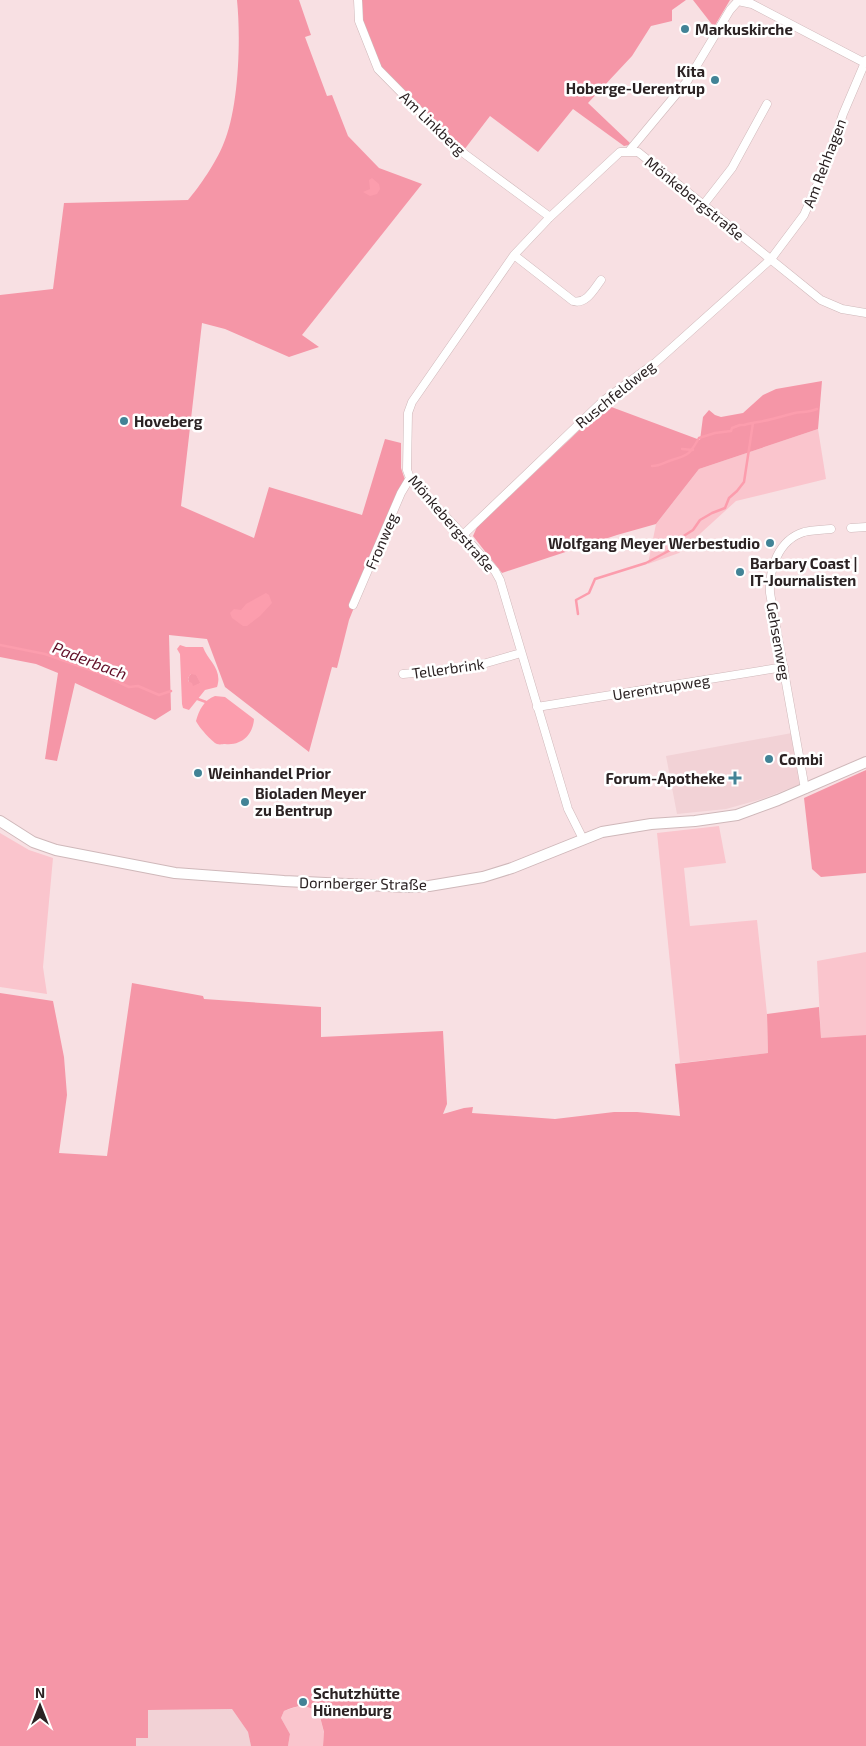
<svg xmlns="http://www.w3.org/2000/svg" width="866" height="1746" font-family="'Exo 2',sans-serif">
<style>
.built{fill:#f2d2d6}
.green{fill:#fac5cd}
.forest{fill:#f596a7}
.water{fill:#fc9dad;fill-rule:evenodd}
.lines{fill:none;stroke-linecap:round;stroke-linejoin:round}
.stream{stroke:#fc9dad;stroke-width:2.5}
.minor-casing{stroke:#cfb8ba;stroke-width:9}
.secondary-casing{stroke:#cfb8ba;stroke-width:12}
.minor{stroke:#fff;stroke-width:8}
.secondary{stroke:#fff;stroke-width:10}
.poi-dot{fill:#428396;stroke:#fff;stroke-width:2}
.labels{text-anchor:middle;dominant-baseline:central;stroke-width:5;stroke-linejoin:round;paint-order:stroke}
.poi-label{font-size:15px;font-weight:bold;fill:#2b2223;stroke:#fff;text-anchor:start}
.street-label{font-size:15px;fill:#2b2223;stroke:#fff}
.water-label{font-size:16px;font-style:italic;fill:#631029;stroke:#fff}
</style>
<rect width="100%" height="100%" fill="#f8e0e3"/>
<path class="built" d="M 792,733 L 801,784 L 762,799 L 726,809 L 677,814 L 666,756 Z
M 232,1709 L 248,1732 L 251,1746 L 136,1746 L 136,1738 L 148,1738 L 148,1710 Z"/>
<path class="green" d="M 818,429 L 826,479 L 736,501 L 679,553 L 648,564 L 656,524 L 699,469 Z
M 719,826 L 726,863 L 684,868 L 690,926 L 757,920 L 767,1014 L 768,1053 L 680,1063 L 657,833 Z
M 0,833 L 29,850 L 53,858 L 43,967 L 47,994 L 0,987 Z
M 866,952 L 866,1035 L 821,1039 L 817,961 Z
M 296,1707 L 310,1707 L 319,1713 L 324,1733 L 323,1746 L 288,1746 L 290,1734 L 281,1718 L 284,1711 Z"/>
<path class="forest" d="M 237,0 L 299,0 L 311,35 L 305,37 L 327,96 L 332,95 L 348,136 L 379,168 L 422,184 L 302,335 L 319,347 L 289,357 L 225,329 L 202,323 L 181,506 L 254,538 L 269,487 L 362,515 L 385,439 L 401,443 L 401,468 L 405,480 L 349,620 L 337,668 L 332,667 L 309,752 L 225,687 L 207,639 L 169,635 L 171,710 L 155,720 L 75,683 L 57,761 L 45,759 L 58,673 L 36,664 L 0,657 L 0,295 L 53,289 L 64,203 L 188,200 C 200,186 216,162 223,145 C 239,109 241,39 237,0 Z
M 361,0 L 686,0 L 672,10 L 672,21 L 651,26 L 632,56 L 588,103 L 630,143 L 629,145 L 624,146 L 573,109 L 538,152 L 490,116 L 464,150 L 456,144 L 380,68 L 362,21 Z
M 693,0 L 730,0 L 714,27 Z
M 822,381 L 818,429 L 699,469 L 656,524 L 617,535 L 502,573 L 473,536 L 477,527 L 606,405 L 700,440 L 703,417 L 709,410 L 715,415 L 721,417 L 743,413 L 763,395 L 776,389 Z
M 191,674 L 196,674 L 201,683 L 193,687 C 188,682 186,679 191,674 Z
M 866,770 L 866,873 L 821,877 L 812,869 L 804,798 Z
M 132,983 L 203,996 L 204,999 L 321,1007 L 321,1037 L 443,1031 L 447,1104 L 443,1114 L 464,1108 L 473,1107 L 472,1113 L 555,1119 L 614,1112 L 637,1112 L 680,1116 L 675,1064 L 768,1053 L 767,1014 L 819,1007 L 821,1038 L 866,1035 L 866,1746 L 323,1746 L 324,1732 L 319,1713 C 306,1704 298,1705 284,1711 L 281,1718 L 290,1734 L 288,1746 L 251,1746 L 248,1732 L 232,1709 L 148,1710 L 148,1738 L 136,1738 L 136,1746 L 0,1746 L 0,993 L 53,1001 L 64,1057 L 67,1095 L 59,1153 L 107,1156 Z"/>
<path class="water" d="M 372,178 L 379,184 L 380,189 L 377,194 L 370,196 L 363,192 L 370,189 L 369,180 Z
M 266,593 L 269,595 L 272,603 L 260,616 L 247,626 L 243,626 L 232,618 L 230,613 L 234,609 L 241,610 L 246,604 Z
M 180,645 L 186,647 L 203,647 C 208,661 223,669 217,687 L 205,690 L 189,710 L 183,708 L 182,704 L 180,654 L 177,649 ZM 191,674 L 196,675 L 200,683 L 193,686 L 192,683 L 188,681 L 188,678 Z
M 215,696 L 225,697 L 254,719 C 253,735 241,746 225,744 C 223,744 220,745 217,744 C 212,742 198,726 196,721 C 199,710 204,700 215,696 Z"/>
<g class="lines">
<path class="stream" d="M 682,449 L 693,450
M 652,466 C 660,466 665,462 672,460 C 689,455 690,454 699,438 L 715,433 L 731,431 L 732,428 L 740,425 L 744,425 C 753,422 763,422 772,419 C 780,417 787,415 795,413 C 802,412 810,412 817,409
M 578,614 L 576,600 L 589,593 L 595,579 L 646,563 L 676,547 L 682,537 L 693,530 L 700,520 L 712,513 L 725,508 L 729,498 L 737,491 L 744,482 L 753,423
M 0,645 L 45,654 L 99,673 L 129,687 L 138,686 L 159,695 L 171,691
M 195,698 L 206,702"/>
<g class="minor-casing">
<path id="minor" d="M 358,0 L 359,21 L 378,69 L 454,146 L 550,217
M 629,151 L 688,80 L 730,10 L 738,1 L 752,4 L 865,63
M 704,204 L 732,168 L 767,104
M 514,255 L 573,301 C 586,305 594,289 601,280
M 851,528 L 866,527
M 463,535 L 603,401 L 655,363 L 771,259 L 804,215 L 827,162 L 843,114 L 866,60
M 353,605 L 401,493 L 410,478
M 403,674 L 469,668 L 521,653
M 537,707 L 784,667
M 805,789 L 770,593 C 769,569 778,540 804,532 C 812,530 822,530 831,529
M 583,839 L 568,809 L 500,580 L 495,571 L 463,535 L 410,478 L 407,470 L 408,413 L 412,402 L 514,255 L 550,217 L 620,152 L 638,152 L 821,300 L 842,309 L 866,313"/>
</g>
<g class="secondary-casing">
<path id="secondary" d="M 0,821 L 33,842 L 56,850 L 175,873 L 284,881 L 408,887 L 429,886 L 483,877 L 512,868 L 602,832 L 651,824 L 695,821 L 737,815 L 778,800 L 866,762"/>
</g>
<use href="#minor" class="minor"/>
<use href="#secondary" class="secondary"/>
</g>
<g class="poi-dot">
<circle cx="685" cy="29" r="5"/>
<circle cx="715" cy="80" r="5"/>
<circle cx="124" cy="421" r="5"/>
<circle cx="770" cy="543" r="5"/>
<circle cx="740" cy="572" r="5"/>
<circle cx="769" cy="759" r="5"/>
<circle cx="198" cy="773" r="5"/>
<path d="M732.5 770.5h5v5h5v5h-5v5h-5v-5h-5v-5h5z"/>
<circle cx="245" cy="802" r="5"/>
<circle cx="303" cy="1702" r="5"/>
</g>
<g class="labels">
<g class="poi-label">
<text x="695" y="29">Markuskirche</text>
<text x="705" y="71" text-anchor="end">Kita<tspan x="705" dy="17">Hoberge-Uerentrup</tspan></text>
<text x="134" y="421">Hoveberg</text>
<text x="760" y="543" text-anchor="end">Wolfgang Meyer Werbestudio</text>
<text x="750" y="563">Barbary Coast |<tspan x="750" dy="17">IT-Journalisten</tspan></text>
<text x="779" y="759">Combi</text>
<text x="208" y="773">Weinhandel Prior</text>
<text x="725" y="778" text-anchor="end">Forum-Apotheke</text>
<text x="255" y="793">Bioladen Meyer<tspan x="255" dy="17">zu Bentrup</tspan></text>
<text x="313" y="1693">Schutzhütte<tspan x="313" dy="17">Hünenburg</tspan></text>
</g>
<g class="street-label">
<text transform="translate(433 123) rotate(44)">Am Linkberg</text>
<text transform="translate(824 163) rotate(-69)">Am Rehhagen</text>
<text transform="translate(695 198) rotate(39)">Mönkebergstraße</text>
<text transform="translate(615 394) rotate(-39)">Ruschfeldweg</text>
<text transform="translate(452 523) rotate(49)">Mönkebergstraße</text>
<text transform="translate(381 541) rotate(-67)">Fronweg</text>
<text transform="translate(779 641) rotate(80)">Gehsenweg</text>
<text transform="translate(448 668) rotate(-8)">Tellerbrink</text>
<text transform="translate(661 687) rotate(-9)">Uerentrupweg</text>
<text transform="translate(363 883) rotate(1)">Dornberger Straße</text>
</g>
<g class="water-label">
<text transform="translate(90 660) rotate(21)">Paderbach</text>
</g>
</g>
<g transform="translate(40 1706)" stroke="#ffffff" stroke-width="4" paint-order="stroke">
<path d="M0-4L9 19L0 12L-9 19Z" fill="#2b2223"/>
<text y="-8" font-size="14" font-weight="bold" text-anchor="middle" fill="#2b2223">N</text>
</g>
</svg>
